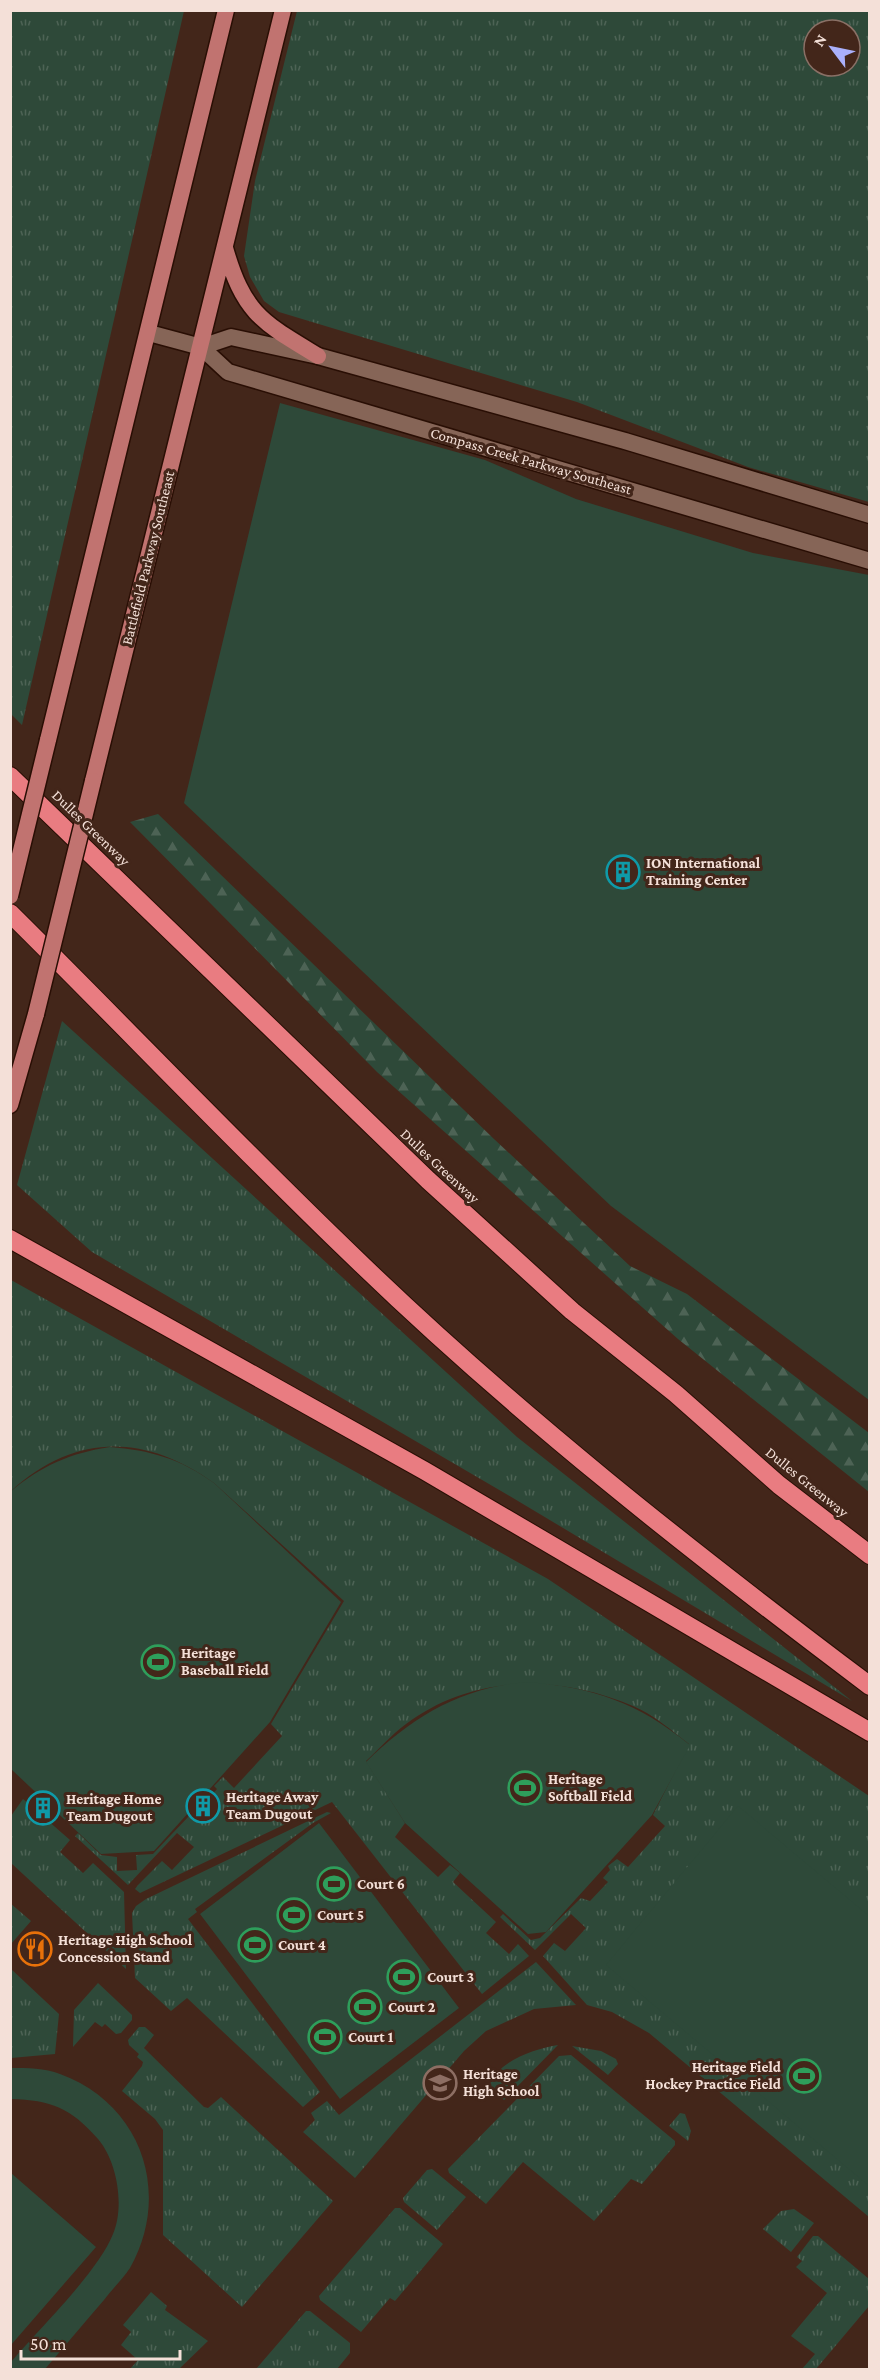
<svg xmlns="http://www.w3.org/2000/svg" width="880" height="2380" font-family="'Crimson Pro',serif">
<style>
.grass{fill:url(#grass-tufts);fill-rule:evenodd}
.forest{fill:url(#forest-firs)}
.pitch{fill:#2e4939}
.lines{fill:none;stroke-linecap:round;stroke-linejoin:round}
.tertiary-casing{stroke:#290e04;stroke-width:19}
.primary-casing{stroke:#290e04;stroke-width:19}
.motorway-casing{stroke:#290e04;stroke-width:20}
.tertiary{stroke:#866557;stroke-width:16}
.primary{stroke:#c17370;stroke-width:16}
.motorway{stroke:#e97c81;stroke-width:18}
.primary-bridge-casing{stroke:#290e04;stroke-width:19;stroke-linecap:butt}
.primary-bridge{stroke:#c17370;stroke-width:16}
.labels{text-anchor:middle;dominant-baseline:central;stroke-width:6;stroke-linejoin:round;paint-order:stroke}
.street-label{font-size:15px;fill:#f4e0d8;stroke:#43261a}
.poi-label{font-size:15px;font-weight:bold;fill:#f4e0d8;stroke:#43261a;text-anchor:start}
</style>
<defs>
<pattern id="grass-tufts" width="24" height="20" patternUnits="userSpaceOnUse" patternTransform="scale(1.5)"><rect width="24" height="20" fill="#2e4939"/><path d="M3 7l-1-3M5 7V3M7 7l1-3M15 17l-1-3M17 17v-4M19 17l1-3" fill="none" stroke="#4d6355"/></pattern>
<pattern id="forest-firs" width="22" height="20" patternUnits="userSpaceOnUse" patternTransform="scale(1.5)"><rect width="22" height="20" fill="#2e4939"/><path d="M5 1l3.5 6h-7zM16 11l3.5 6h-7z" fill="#4d6355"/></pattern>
</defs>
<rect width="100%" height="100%" fill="#43261a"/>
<path class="grass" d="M 10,11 L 184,11 L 22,725 L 10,713 Z
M 297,11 L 869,11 L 869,502 L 748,467 L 577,402 L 279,312 L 264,301 L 250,277 L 244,256 L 255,181 ZM 814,30 L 850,30 L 850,66 L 814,66 Z
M 62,1021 L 517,1437 L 852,1701 L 513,1498 L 92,1252 L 17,1185 Z
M 11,1280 L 548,1579 L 869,1796 L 869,2217 L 649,2033 L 612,2012 L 587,2005 L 543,1956 L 554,1943 L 565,1951 L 586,1928 L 571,1914 L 535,1950 L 500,1917 L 503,1914 L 531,1940 L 540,1938 L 581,1898 L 590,1901 L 608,1882 L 603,1878 L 610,1870 L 608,1866 L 617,1859 L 628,1867 L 665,1826 L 653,1815 L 689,1744 C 672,1731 653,1714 633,1706 C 559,1674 473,1674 406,1724 C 391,1735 379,1749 366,1761 L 405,1823 L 395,1837 L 438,1877 L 450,1865 L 460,1873 L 453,1882 L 496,1922 L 486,1933 L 509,1954 L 518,1944 L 529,1956 L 482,1994 L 332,1802 L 140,1893 L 135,1889 L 138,1885 L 162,1861 L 172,1870 L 194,1847 L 177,1833 L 128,1885 L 75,1836 L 78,1833 L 101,1855 L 117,1857 L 117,1871 L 137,1870 L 136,1855 L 153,1854 L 190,1815 L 198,1819 L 215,1801 L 211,1796 L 217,1789 L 214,1786 L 223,1777 L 234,1788 L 282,1736 L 271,1724 L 344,1601 L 214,1483 C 145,1433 74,1433 11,1491 Z
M 23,1799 L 70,1840 L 60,1852 L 83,1873 L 93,1863 L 124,1892 L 126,1969 L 11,1863 L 11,1816 Z
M 327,1812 L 331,1813 L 313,1823 L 195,1909 L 197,1912 L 188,1919 L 320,2092 L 303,2107 L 187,1998 L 171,2011 L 135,1978 L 132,1913 L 136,1906 L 146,1899 Z
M 10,1903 L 31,1921 L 11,1944 L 10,1944 Z
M 536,1962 L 576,2005 L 534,2009 L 486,2031 L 464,2051 L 355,2178 L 303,2132 L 315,2120 L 311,2113 L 327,2101 L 339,2115 Z
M 10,1968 L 59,2014 L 55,2054 L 11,2058 Z
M 98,1983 L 132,2015 L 132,2020 L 121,2033 L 116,2034 L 105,2024 L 102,2027 L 95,2022 L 73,2047 L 74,2010 Z
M 139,2027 L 145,2027 L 154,2035 L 144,2048 L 204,2107 L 208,2108 L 221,2097 L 333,2201 L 242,2307 L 163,2235 L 163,2130 L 155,2119 L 122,2091 L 142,2066 L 143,2062 L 137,2057 L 139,2054 L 129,2045 L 128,2040 Z
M 558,2045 L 504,2100 L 489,2087 C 497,2061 534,2049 558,2045 Z
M 572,2046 L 601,2051 L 616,2059 L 618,2064 L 608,2075 Z
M 571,2055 L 675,2141 L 675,2145 L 642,2184 L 631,2179 L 594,2221 L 523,2162 L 486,2204 L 449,2173 L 448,2169 L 559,2056 Z
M 680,2113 L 685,2114 L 691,2131 L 688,2141 L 669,2126 Z
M 432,2169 L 466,2197 L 437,2230 L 404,2202 L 403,2198 L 427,2170 Z
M 395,2208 L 400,2208 L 443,2244 L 395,2301 L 390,2298 L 361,2332 L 320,2300 L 319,2296 Z
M 794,2209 L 814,2223 L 791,2252 L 763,2229 L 781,2211 Z
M 813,2236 L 818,2236 L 869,2279 L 869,2306 L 816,2369 L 802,2369 L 815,2354 L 791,2336 L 827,2293 L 796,2267 L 802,2261 L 797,2257 Z
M 151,2292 L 167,2306 L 165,2310 L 208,2341 L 179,2369 L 130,2369 L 138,2360 L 121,2345 L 131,2332 L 123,2325 Z
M 306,2311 L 310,2311 L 350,2343 L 350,2353 L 337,2369 L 256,2369 Z"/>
<path class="forest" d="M 158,814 L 494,1139 L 630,1266 L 687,1294 L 869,1433 L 869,1492 L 678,1339 L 377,1072 L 130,822 Z"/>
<path class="pitch" d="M 280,403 L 485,460 L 576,499 L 753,553 L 869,575 L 869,1400 L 611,1206 L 184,803 Z
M 110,1447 C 150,1450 181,1459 214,1483 L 341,1602 L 270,1722 L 154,1851 L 101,1854 L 11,1769 L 10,1492 C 41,1466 70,1453 110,1447 Z
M 528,1682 C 595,1688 637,1702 690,1745 L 652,1815 L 546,1932 L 528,1934 L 405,1823 L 366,1762 C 413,1716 462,1687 528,1682 Z
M 738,1806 L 869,1916 L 869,2186 L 606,1965 Z
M 319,1823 L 459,2008 L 340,2099 L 200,1914 Z
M 11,2068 C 27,2068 45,2068 60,2074 C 142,2104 172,2193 130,2268 C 123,2279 112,2289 104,2300 C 84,2323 65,2346 45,2369 L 11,2369 L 11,2362 C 39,2329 98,2272 113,2234 C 125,2206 117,2161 98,2139 C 71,2108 51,2100 11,2099 Z
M 11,2173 L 96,2247 L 11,2345 Z"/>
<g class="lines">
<g class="tertiary-casing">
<path id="tertiary" d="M 149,333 L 201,347 L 228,372 L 870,561
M 201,347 L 231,337 L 318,356 L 625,441 L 870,515"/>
</g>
<g class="primary-casing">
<path id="primary" d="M 225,248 C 244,314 262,322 318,356
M 48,740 L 226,10
M 93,781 L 283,10
M 10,1105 L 36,1014"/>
</g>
<g class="motorway-casing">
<path id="motorway" d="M 10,776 L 428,1180 L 572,1311 L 676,1394 L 779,1485 L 870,1555
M 10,913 C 126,1028 238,1146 356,1259 C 516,1414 692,1552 870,1686
M 10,1239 L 425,1471 L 870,1732"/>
</g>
<use href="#tertiary" class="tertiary"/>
<use href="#primary" class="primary"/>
<use href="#motorway" class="motorway"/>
<g class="primary-bridge-casing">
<path id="primary-bridge" d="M 10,896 L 48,740
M 36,1014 L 93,781"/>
</g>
<use href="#primary-bridge" class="primary-bridge"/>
</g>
<defs>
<g id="building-ring" transform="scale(1.725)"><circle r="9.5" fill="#43261a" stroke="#0f9aa8" stroke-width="1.5"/><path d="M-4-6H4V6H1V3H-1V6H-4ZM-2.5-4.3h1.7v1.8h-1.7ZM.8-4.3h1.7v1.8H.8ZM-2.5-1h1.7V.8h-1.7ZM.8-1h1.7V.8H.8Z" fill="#0f9aa8"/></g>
<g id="stadium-ring" transform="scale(1.725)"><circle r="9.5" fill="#43261a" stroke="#2e9e5b" stroke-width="1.5"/><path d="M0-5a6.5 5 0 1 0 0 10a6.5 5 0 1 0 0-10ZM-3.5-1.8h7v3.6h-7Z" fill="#2e9e5b"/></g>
<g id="restaurant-ring" transform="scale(1.725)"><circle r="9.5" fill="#43261a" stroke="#e8710a" stroke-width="1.5"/><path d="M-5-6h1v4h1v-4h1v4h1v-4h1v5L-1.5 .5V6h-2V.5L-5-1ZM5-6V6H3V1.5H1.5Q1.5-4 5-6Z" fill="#e8710a"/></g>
<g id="school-ring" transform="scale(1.725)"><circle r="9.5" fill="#43261a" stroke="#8d6e63" stroke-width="1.5"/><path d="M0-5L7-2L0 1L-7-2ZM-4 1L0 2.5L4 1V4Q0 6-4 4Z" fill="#8d6e63"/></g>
</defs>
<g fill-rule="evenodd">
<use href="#building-ring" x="623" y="872"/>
<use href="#stadium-ring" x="158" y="1662"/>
<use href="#stadium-ring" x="525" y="1788"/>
<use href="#building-ring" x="203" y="1806"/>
<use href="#building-ring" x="43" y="1808"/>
<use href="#stadium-ring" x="334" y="1884"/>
<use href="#stadium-ring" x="294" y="1915"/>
<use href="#stadium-ring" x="255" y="1945"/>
<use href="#restaurant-ring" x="35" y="1949"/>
<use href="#stadium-ring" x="404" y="1977"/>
<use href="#stadium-ring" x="365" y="2007"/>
<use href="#stadium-ring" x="325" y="2037"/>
<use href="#stadium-ring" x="804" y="2076"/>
<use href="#school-ring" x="440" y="2083"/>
</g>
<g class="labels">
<g class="street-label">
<text transform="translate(531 461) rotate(16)">Compass Creek Parkway Southeast</text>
<text transform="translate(148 558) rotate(-76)">Battlefield Parkway Southeast</text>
<text transform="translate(91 828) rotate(44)">Dulles Greenway</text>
<text transform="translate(440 1166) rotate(43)">Dulles Greenway</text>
<text transform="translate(807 1482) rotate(39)">Dulles Greenway</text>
</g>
<g class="poi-label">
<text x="646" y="863">ION International<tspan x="646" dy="17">Training Center</tspan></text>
<text x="181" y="1653">Heritage<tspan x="181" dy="17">Baseball Field</tspan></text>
<text x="548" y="1779">Heritage<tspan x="548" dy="17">Softball Field</tspan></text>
<text x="226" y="1797">Heritage Away<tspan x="226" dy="17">Team Dugout</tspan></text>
<text x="66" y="1799">Heritage Home<tspan x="66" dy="17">Team Dugout</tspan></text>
<text x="357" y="1884">Court 6</text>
<text x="317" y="1915">Court 5</text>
<text x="58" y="1940">Heritage High School<tspan x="58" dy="17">Concession Stand</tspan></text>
<text x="278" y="1945">Court 4</text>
<text x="427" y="1977">Court 3</text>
<text x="388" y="2007">Court 2</text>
<text x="348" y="2037">Court 1</text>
<text x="781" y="2067" text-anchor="end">Heritage Field<tspan x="781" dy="17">Hockey Practice Field</tspan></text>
<text x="463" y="2074">Heritage<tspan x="463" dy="17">High School</tspan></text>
</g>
</g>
<rect width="880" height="2380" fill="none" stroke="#f4e0d8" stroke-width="24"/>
<g transform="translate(832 48) rotate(302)"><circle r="28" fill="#43261a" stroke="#8a7066" stroke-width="1.5"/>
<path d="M0-4.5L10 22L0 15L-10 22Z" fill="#aab0fb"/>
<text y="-9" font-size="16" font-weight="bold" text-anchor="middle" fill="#f4e0d8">N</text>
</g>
<path d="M21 2350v9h159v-9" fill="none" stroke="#f4e0d8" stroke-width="3"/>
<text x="30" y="2350" font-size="18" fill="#f4e0d8" stroke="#43261a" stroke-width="4.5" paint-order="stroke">50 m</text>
</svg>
